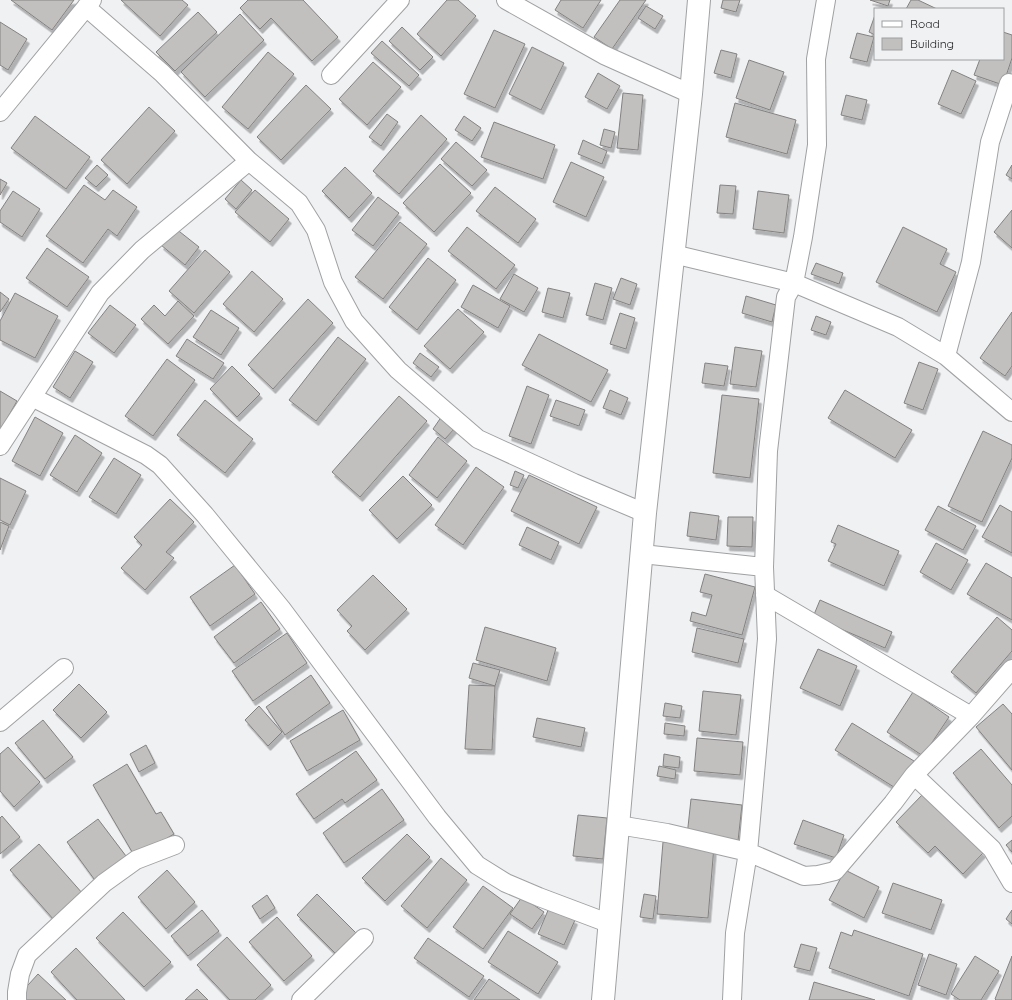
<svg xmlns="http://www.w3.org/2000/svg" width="1012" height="1000" font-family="Quicksand,sans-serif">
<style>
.building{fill:#c2c0be;stroke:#848281;filter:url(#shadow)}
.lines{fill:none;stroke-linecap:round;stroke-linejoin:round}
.minor-casing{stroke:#a0a1a3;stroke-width:20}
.primary-casing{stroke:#a0a1a3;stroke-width:24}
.minor{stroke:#fff;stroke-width:18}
.primary{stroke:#fff;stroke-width:22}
</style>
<defs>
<filter id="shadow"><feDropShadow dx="2.5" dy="4.5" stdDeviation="0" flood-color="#0004"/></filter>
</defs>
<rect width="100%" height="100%" fill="#f0f1f3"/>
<path class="building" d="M 11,0 L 74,0 L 52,30 Z
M 121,0 L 182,0 L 188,5 L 160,36 Z
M 248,0 L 303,0 L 338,37 L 312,61 L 271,18 L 260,29 L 240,8 Z
M 447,0 L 458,0 L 476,16 L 441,56 L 417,34 Z
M 561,0 L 601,0 L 583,28 L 555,10 Z
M 620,0 L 646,0 L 612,49 L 594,37 Z
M 723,0 L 740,0 L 736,12 L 721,8 Z
M 870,0 L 890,0 L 888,6 Z
M 911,0 L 918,0 L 937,9 L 906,9 Z
M 646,6 L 663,16 L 655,29 L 638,18 Z
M 198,12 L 217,32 L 175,71 L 156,52 Z
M 240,14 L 264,40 L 205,97 L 181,72 Z
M 875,15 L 875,35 L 869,32 Z
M 0,22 L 27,39 L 8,70 L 0,65 Z
M 402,27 L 433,57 L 420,70 L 389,41 Z
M 494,30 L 525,44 L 495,108 L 464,94 Z
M 1003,32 L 1012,35 L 1012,58 L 1003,85 L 974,75 L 980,59 L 1003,59 Z
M 857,33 L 874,37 L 867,62 L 850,58 Z
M 382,41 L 419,75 L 409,86 L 371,53 Z
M 532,47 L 564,63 L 541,110 L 509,94 Z
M 721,50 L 737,54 L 731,78 L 714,73 Z
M 268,52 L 294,74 L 248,129 L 222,107 Z
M 749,60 L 784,72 L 770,110 L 736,98 Z
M 373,62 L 401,87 L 367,125 L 339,99 Z
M 952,70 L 976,81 L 961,114 L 938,104 Z
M 598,73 L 620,86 L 607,109 L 585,97 Z
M 306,85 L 331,109 L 281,160 L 257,137 Z
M 623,93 L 643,95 L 638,150 L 617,148 Z
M 846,95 L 867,100 L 862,120 L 841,115 Z
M 735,103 L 796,120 L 787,154 L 726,137 Z
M 149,107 L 175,131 L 127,184 L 101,160 Z
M 387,114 L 398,122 L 381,146 L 369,137 Z
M 421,115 L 447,139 L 399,194 L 373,171 Z
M 35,116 L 90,157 L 66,189 L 11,148 Z
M 464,116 L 481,128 L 472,141 L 455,130 Z
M 494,122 L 555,145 L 543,179 L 481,157 Z
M 604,129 L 615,132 L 611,148 L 600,145 Z
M 583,140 L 607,151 L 602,164 L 578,154 Z
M 456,142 L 487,170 L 472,186 L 441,159 Z
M 571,162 L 604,177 L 586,217 L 553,202 Z
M 440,164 L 471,193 L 434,232 L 403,203 Z
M 97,165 L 108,175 L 96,187 L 85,178 Z
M 1012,165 L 1012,179 L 1006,175 Z
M 345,167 L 372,193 L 349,218 L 322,191 Z
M 0,179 L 7,183 L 0,195 Z
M 241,180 L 252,190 L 236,209 L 225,199 Z
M 84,185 L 105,200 L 113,190 L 137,207 L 117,236 L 108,229 L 83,263 L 46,236 Z
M 720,185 L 736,186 L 733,214 L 717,213 Z
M 495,187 L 536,219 L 518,243 L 476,211 Z
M 255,190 L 289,219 L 270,242 L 235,212 Z
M 13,191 L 40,209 L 22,237 L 0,222 L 0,211 Z
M 758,191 L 789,195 L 784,233 L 753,229 Z
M 378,197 L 399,213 L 373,246 L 352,230 Z
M 1012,210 L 1012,248 L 994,232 Z
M 400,222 L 427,244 L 383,299 L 355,277 Z
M 467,227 L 515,265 L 496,289 L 448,251 Z
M 903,227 L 947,249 L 940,264 L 956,272 L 937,312 L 876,282 Z
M 175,228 L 199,247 L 185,265 L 161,245 Z
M 47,248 L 89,277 L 67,307 L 26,278 Z
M 205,250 L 230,272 L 194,313 L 169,291 Z
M 428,258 L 456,280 L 417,330 L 389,307 Z
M 816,263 L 843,273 L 839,284 L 811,274 Z
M 252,271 L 283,299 L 254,332 L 223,304 Z
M 514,274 L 538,288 L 524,312 L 500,299 Z
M 621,278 L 637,284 L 630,305 L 613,299 Z
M 595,283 L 612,288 L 603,320 L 586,315 Z
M 473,285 L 510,306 L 498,328 L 461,307 Z
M 548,288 L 570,293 L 563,318 L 542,312 Z
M 0,292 L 9,299 L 0,312 Z
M 15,293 L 58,316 L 35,358 L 0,340 L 0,321 Z
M 746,296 L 776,305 L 772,322 L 742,313 Z
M 308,299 L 333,323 L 273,389 L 248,365 Z
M 178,301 L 194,316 L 168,344 L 141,319 L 154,305 L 165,316 Z
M 110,305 L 136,325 L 114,353 L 88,333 Z
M 458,309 L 484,332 L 450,369 L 424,346 Z
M 211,310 L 239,328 L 221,355 L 193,337 Z
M 1012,312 L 1012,366 L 1005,376 L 980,358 Z
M 620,313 L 635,318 L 626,349 L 610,344 Z
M 816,316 L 831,322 L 826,335 L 811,330 Z
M 539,334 L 608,370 L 591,402 L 522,365 Z
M 338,337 L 366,359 L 316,421 L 289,400 Z
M 187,339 L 224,363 L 213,379 L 176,356 Z
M 735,347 L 762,351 L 756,387 L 730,384 Z
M 75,351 L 93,362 L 70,398 L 53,387 Z
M 420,353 L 439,367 L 431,377 L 413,363 Z
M 167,359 L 195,380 L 153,436 L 125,416 Z
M 919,362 L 938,369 L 923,410 L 904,403 Z
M 705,363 L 728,366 L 724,386 L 702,383 Z
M 232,366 L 260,394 L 237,417 L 210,389 Z
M 527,386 L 549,395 L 531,444 L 509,436 Z
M 610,390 L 628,398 L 621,415 L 603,408 Z
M 845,390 L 912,430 L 895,458 L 828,418 Z
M 0,391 L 17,401 L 0,431 Z
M 722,395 L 759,399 L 750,478 L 713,473 Z
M 399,396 L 427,421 L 360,497 L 332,472 Z
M 205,400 L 253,439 L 225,473 L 177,435 Z
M 556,400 L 585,410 L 579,426 L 550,416 Z
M 442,416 L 455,428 L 445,439 L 433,429 Z
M 35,417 L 63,433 L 40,476 L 12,461 Z
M 983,431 L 1012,445 L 1012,458 L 982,522 L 948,506 Z
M 75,435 L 102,453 L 77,492 L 50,475 Z
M 438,437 L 467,461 L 437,498 L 409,475 Z
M 114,458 L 141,475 L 116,514 L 89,497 Z
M 476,467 L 504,487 L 463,545 L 435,525 Z
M 515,471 L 524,475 L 518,488 L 510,485 Z
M 529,475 L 597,507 L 579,544 L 511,511 Z
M 403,476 L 432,505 L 397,539 L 369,510 Z
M 0,478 L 26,491 L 10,525 L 0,520 Z
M 170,499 L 194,522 L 166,552 L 174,558 L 145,590 L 121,568 L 142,545 L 134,537 Z
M 1000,505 L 1012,512 L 1012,553 L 982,537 Z
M 938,506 L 976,526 L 963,550 L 925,530 Z
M 690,512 L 719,516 L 716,540 L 687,536 Z
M 728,517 L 753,517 L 752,547 L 727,546 Z
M 0,522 L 9,526 L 0,550 Z
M 838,525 L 899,551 L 884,586 L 828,561 L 836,544 L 831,542 Z
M 527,527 L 559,542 L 551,560 L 519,545 Z
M 936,543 L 968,560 L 951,590 L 920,572 Z
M 986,563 L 1012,578 L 1012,620 L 967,594 Z
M 235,565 L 255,594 L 210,626 L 190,597 Z
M 705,574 L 755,587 L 742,635 L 690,621 L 692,612 L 706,616 L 712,595 L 700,592 Z
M 373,575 L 407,609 L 365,650 L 347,631 L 352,626 L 337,610 Z
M 820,600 L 892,632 L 885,648 L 813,617 Z
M 261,602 L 280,629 L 234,663 L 214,637 Z
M 997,617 L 1012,630 L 1012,651 L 976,693 L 951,672 Z
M 485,627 L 556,648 L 547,681 L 476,660 Z
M 697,628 L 744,639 L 738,663 L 692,652 Z
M 287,633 L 307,663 L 253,701 L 232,671 Z
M 818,649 L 857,666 L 840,706 L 800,688 Z
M 473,663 L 500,670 L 495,686 L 469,678 Z
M 311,675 L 330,703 L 285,735 L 266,707 Z
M 79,684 L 107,712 L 81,738 L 53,710 Z
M 469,685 L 495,686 L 492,750 L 465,749 Z
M 703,691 L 741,695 L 736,735 L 699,731 Z
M 913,692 L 949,717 L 923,756 L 887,732 Z
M 665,703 L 682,706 L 680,718 L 663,716 Z
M 1003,704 L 1012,714 L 1012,770 L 976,727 Z
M 259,706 L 282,732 L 268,746 L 245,720 Z
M 343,710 L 360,740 L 307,771 L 290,741 Z
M 537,718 L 585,728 L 581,747 L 533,737 Z
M 43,720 L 73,757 L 45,779 L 15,743 Z
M 665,723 L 685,726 L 684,736 L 664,734 Z
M 852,723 L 914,761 L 897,789 L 835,750 Z
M 697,738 L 743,742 L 740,775 L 694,771 Z
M 146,745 L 155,763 L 139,772 L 130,754 Z
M 8,747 L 40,782 L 14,807 L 0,791 L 0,754 Z
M 981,749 L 1012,785 L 1012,816 L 999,828 L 953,773 Z
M 356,751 L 377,780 L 345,803 L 342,799 L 314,819 L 296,794 Z
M 664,754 L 680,757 L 679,768 L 663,766 Z
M 127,764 L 156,814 L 161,812 L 174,834 L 135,857 L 93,785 Z
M 659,766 L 676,770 L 675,779 L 657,776 Z
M 382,789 L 404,820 L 344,863 L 323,833 Z
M 923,794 L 983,853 L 963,874 L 935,846 L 928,853 L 896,822 Z
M 691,799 L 742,805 L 738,841 L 687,836 Z
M 578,815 L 607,818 L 603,859 L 573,856 Z
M 2,816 L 20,837 L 0,854 L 0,818 Z
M 98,819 L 129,860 L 97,883 L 67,842 Z
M 803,820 L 844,835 L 836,858 L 794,844 Z
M 407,834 L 430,857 L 385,901 L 362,878 Z
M 1012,840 L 1012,852 L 1006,845 Z
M 663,842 L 714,846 L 708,918 L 657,914 Z
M 39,844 L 83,894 L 54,920 L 10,870 Z
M 441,858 L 467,880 L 427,928 L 401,906 Z
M 167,870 L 195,902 L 166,929 L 138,897 Z
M 845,870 L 879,887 L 864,918 L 829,900 Z
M 893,883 L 942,900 L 931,930 L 882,913 Z
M 483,886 L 513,908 L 483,949 L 453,927 Z
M 317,894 L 358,935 L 338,956 L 297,915 Z
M 644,894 L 656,896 L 653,919 L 640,917 Z
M 267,895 L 275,908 L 260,919 L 252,906 Z
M 522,897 L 544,912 L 532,929 L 510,914 Z
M 549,908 L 575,920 L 564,945 L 538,934 Z
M 202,910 L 219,931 L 188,956 L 171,936 Z
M 1012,910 L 1012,924 L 1006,919 Z
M 123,912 L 171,962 L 144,987 L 96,938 Z
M 277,917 L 312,956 L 284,981 L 249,942 Z
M 854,930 L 923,954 L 909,996 L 829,968 L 841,932 L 852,936 Z
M 508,931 L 558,962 L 538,994 L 488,962 Z
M 227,937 L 271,985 L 255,1000 L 230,1000 L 197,965 Z
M 428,938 L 484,976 L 469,997 L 414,958 Z
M 801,944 L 817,948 L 810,971 L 794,967 Z
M 76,948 L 125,1000 L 77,1000 L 51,972 Z
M 929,954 L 957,964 L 946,995 L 918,985 Z
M 975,956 L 999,971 L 981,1000 L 960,1000 L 951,994 Z
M 1012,956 L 1012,1000 L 996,1000 L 995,999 Z
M 38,974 L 66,1000 L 24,1000 L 19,995 Z
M 489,979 L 520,1000 L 474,1000 Z
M 814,982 L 875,1000 L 809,1000 Z
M 197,989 L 208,1000 L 185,1000 Z"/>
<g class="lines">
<g class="minor-casing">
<path id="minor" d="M 506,0 L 604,55 L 691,94
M 86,7 L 162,73 L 249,161 L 299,203 L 316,230 L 333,282 L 354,321 L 398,370 L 478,439 L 574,483 L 645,513
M 331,75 L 400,0
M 0,112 L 92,0
M 673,254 L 794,283 L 898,327 L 946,356 L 1012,412
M 946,356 L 971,262 L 990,142 L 1009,83
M 32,397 L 146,455 L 160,465 L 205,515 L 281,608 L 437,817 L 477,865 L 506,883 L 539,897 L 608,923
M 0,446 L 100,293 L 142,250 L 249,161
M 642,554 L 764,567
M 765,595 L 971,716
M 0,722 L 64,668
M 914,775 L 992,849 L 1012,883
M 618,825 L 667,833 L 748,852 L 804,876 L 818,875 L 835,871 L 893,803 L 914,775 L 971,716 L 1012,669
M 17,1000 L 17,992 L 20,974 L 27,955 L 104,883 L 136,860 L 175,845
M 301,1000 L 364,938
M 732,1000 L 735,933 L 748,852 L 767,639 L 764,567 L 768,451 L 786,297 L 794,283 L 803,237 L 817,145 L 816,59 L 826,0"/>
</g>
<g class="primary-casing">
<path id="primary" d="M 603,1000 L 645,513 L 691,94 L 699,0"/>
</g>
<use href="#minor" class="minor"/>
<use href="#primary" class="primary"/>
</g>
<rect x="874" y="8" width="130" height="52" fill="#f0f1f3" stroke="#9e9fa1"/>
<rect x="882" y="21" width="20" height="6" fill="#ffffff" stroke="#9e9fa1"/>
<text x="910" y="28" font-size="12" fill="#232425">Road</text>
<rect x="882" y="38" width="20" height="12" fill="#c2c0be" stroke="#9e9fa1"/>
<text x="910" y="48" font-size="12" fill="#232425">Building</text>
</svg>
